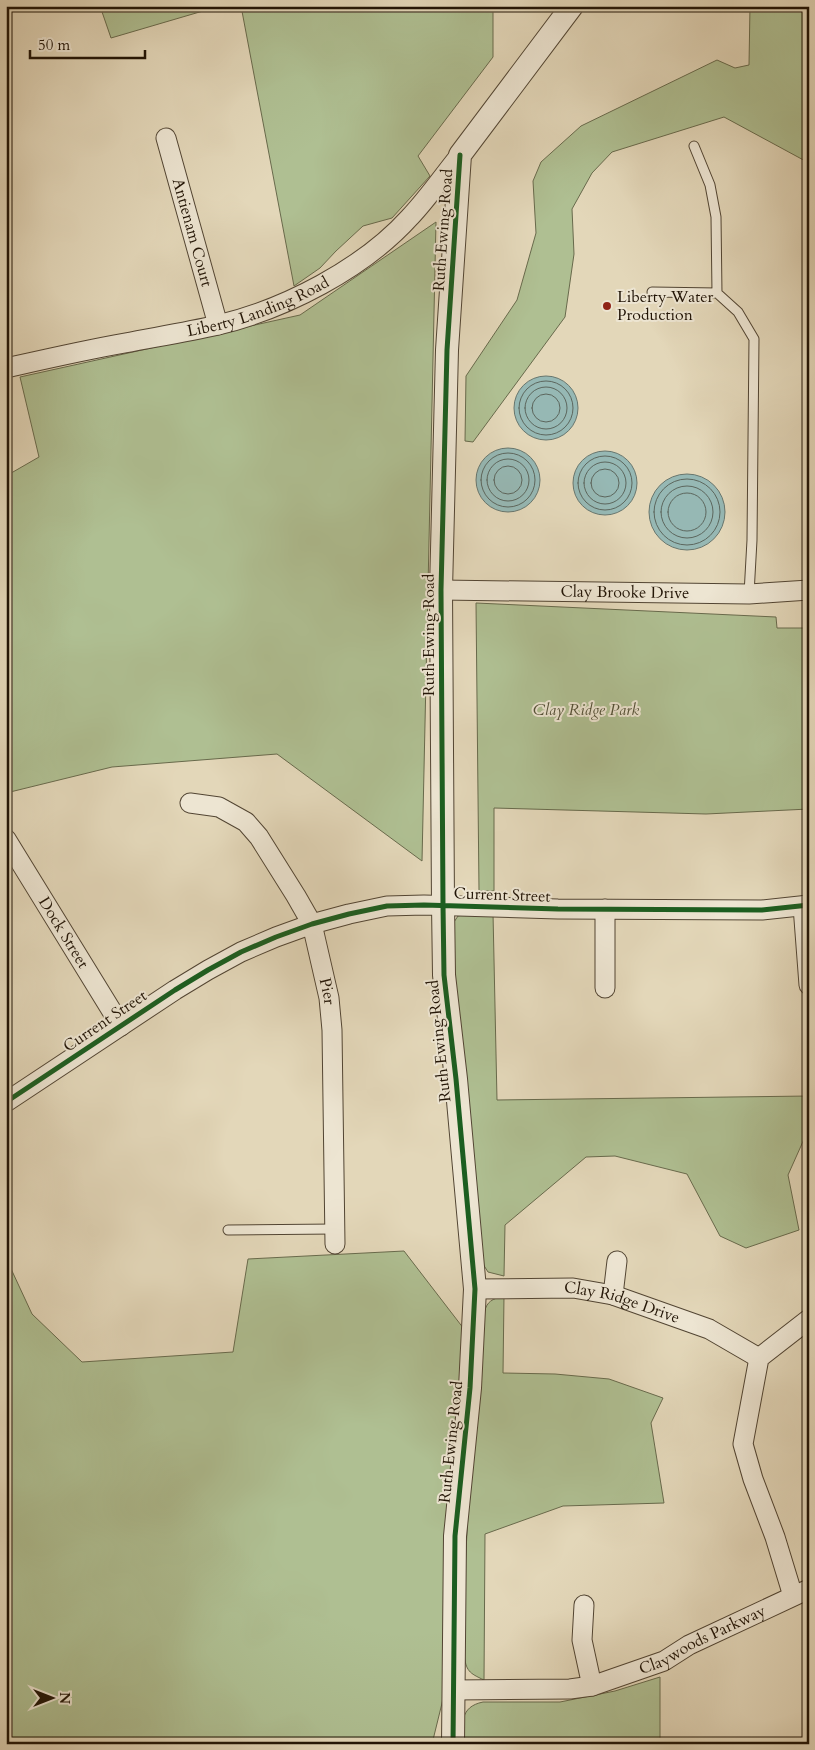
<svg xmlns="http://www.w3.org/2000/svg" width="815" height="1750" font-family="Cardo,serif">
<style>
.green{fill:#afbf92;stroke:#686a4c}
.water{fill:#96b8b4;stroke:#67766e}
.lines{fill:none;stroke-linecap:round;stroke-linejoin:round}
.shore{stroke:#5c665d;stroke-width:1}
.service-casing{stroke:#524533;stroke-width:11}
.minor-casing{stroke:#524533;stroke-width:21}
.tertiary-casing{stroke:#524533;stroke-width:24}
.service{stroke:#ede5d2;stroke-width:9}
.minor{stroke:#ede5d2;stroke-width:19}
.tertiary{stroke:#ede5d2;stroke-width:22}
.cycleway-casing{stroke:#ede5d2;stroke-width:8}
.cycleway{stroke:#1b5e20;stroke-width:5}
.poi-dot{fill:#8f2418;stroke:#ede5d2;stroke-width:2}
.labels{text-anchor:middle;dominant-baseline:central;stroke-width:4;stroke-linejoin:round;paint-order:stroke}
.street-label{font-size:16px;fill:#211406;stroke:#ede5d2}
.poi-label{font-size:16px;fill:#211406;stroke:#ede5d2;text-anchor:start}
.park-label{font-size:16px;font-style:italic;fill:#535037;stroke:#ede5d2}
</style>
<rect width="100%" height="100%" fill="#e3d7b9"/>
<filter id="stains"><feTurbulence type="fractalNoise" baseFrequency=".004" numOctaves="4"/><feColorMatrix values="0 0 0 0 .2 0 0 0 0 .09 0 0 0 0 .02 0 0 0 .5 -.17"/></filter>
<radialGradient id="worn" r=".72"><stop offset=".6" stop-color="#630" stop-opacity="0"/><stop offset="1" stop-color="#630" stop-opacity=".3"/></radialGradient>
<path class="green" d="M 100,6 L 220,6 L 111,38 Z
M 241,6 L 493,6 L 493,57 L 418,156 L 430,176 L 392,218 L 363,226 L 336,251 L 320,268 L 294,286 Z
M 750,6 L 809,6 L 809,163 L 724,117 L 612,152 L 592,173 L 572,209 L 574,254 L 565,317 L 473,442 L 465,441 L 466,376 L 517,300 L 536,233 L 533,181 L 541,162 L 581,126 L 717,60 L 735,68 L 749,65 Z
M 436,222 L 422,861 L 277,754 L 112,767 L 6,793 L 6,476 L 39,457 L 20,377 L 300,315 Z
M 476,603 L 776,617 L 777,628 L 809,628 L 809,809 L 706,814 L 494,808 L 494,891 L 479,891 Z
M 493,913 L 497,1100 L 809,1096 L 809,1128 L 788,1175 L 799,1230 L 746,1248 L 720,1236 L 687,1174 L 615,1156 L 586,1157 L 505,1225 L 504,1276 L 488,1272 L 483,1264 L 450,937 L 452,925 L 458,916 L 468,914 Z
M 404,1251 L 464,1329 L 444,1695 L 432,1744 L 258,1744 L 242,1742 L 213,1744 L 6,1744 L 6,1258 L 32,1314 L 82,1362 L 233,1352 L 248,1259 Z
M 504,1296 L 503,1373 L 555,1374 L 609,1379 L 663,1398 L 651,1423 L 664,1503 L 563,1506 L 485,1534 L 484,1680 C 469,1673 466,1671 464,1654 L 465,1570 L 469,1495 L 484,1313 C 487,1301 492,1299 504,1296 Z
M 660,1677 L 660,1744 L 462,1744 C 463,1724 459,1707 483,1702 L 560,1702 L 615,1691 Z"/>
<path class="water" d="M514 408a32 32 0 1 1 64 0a32 32 0 1 1-64 0Z
M476 480a32 32 0 1 1 64 0a32 32 0 1 1-64 0Z
M573 483a32 32 0 1 1 64 0a32 32 0 1 1-64 0Z
M649 512a38 38 0 1 1 76 0a38 38 0 1 1-76 0Z"/>
<g class="lines">
<path class="shore" d="M519 408a27 27 0 1 1 54 0a27 27 0 1 1-54 0Z
M525 408a21 21 0 1 1 42 0a21 21 0 1 1-42 0Z
M532 408a14 14 0 1 1 28 0a14 14 0 1 1-28 0Z
M481 480a27 27 0 1 1 54 0a27 27 0 1 1-54 0Z
M578 483a27 27 0 1 1 54 0a27 27 0 1 1-54 0Z
M487 480a21 21 0 1 1 42 0a21 21 0 1 1-42 0Z
M584 483a21 21 0 1 1 42 0a21 21 0 1 1-42 0Z
M494 480a14 14 0 1 1 28 0a14 14 0 1 1-28 0Z
M591 483a14 14 0 1 1 28 0a14 14 0 1 1-28 0Z
M654 512a33 33 0 1 1 66 0a33 33 0 1 1-66 0Z
M661 512a26 26 0 1 1 52 0a26 26 0 1 1-52 0Z
M668 512a19 19 0 1 1 38 0a19 19 0 1 1-38 0Z"/>
<g class="service-casing">
<path id="service" d="M 694,146 L 710,185 L 716,217 L 717,293
M 652,292 L 717,293 L 738,312 L 754,339 L 752,540 L 749,594
M 228,1230 L 335,1229"/>
</g>
<g class="minor-casing">
<g id="minor">
<path id="s1" d="M 166,138 L 218,325"/>
<path id="s2" d="M 6,368 C 46,359 85,350 125,343 C 156,337 187,332 218,325 C 285,309 363,269 410,217 C 428,198 443,176 460,155"/>
<path id="s3" d="M 441,590 L 749,594 L 809,590"/>
<path id="s4" d="M 190,803 L 219,807 L 246,822 L 259,837 L 296,896 L 312,924 L 329,998 L 332,1030 L 335,1244"/>
<path id="s5" d="M 6,839 L 121,1026"/>
<path d="M 803,906 L 809,985"/>
<path d="M 605,988 L 605,909"/>
<path d="M 6,1102 L 175,990 L 208,970 L 241,952 L 276,937 L 312,924 L 349,914 L 387,906 L 424,905 L 558,909 L 762,910 L 809,905"/>
<path id="s6" d="M 475,1289 L 573,1288 L 613,1295 L 709,1329 L 759,1358"/>
<path d="M 613,1295 L 617,1261"/>
<path d="M 793,1596 L 775,1537 L 753,1479 L 743,1444 L 759,1358 L 809,1319"/>
<path d="M 584,1605 L 582,1640 L 592,1686"/>
<path id="s7" d="M 453,1690 L 570,1689 L 592,1686 L 664,1661 L 689,1645 L 809,1589"/>
</g>
</g>
<g class="tertiary-casing">
<path id="tertiary" d="M 453,1744 L 455,1536 L 470,1388 L 475,1289 L 456,1079 L 444,975 L 443,905 L 441,590 L 447,350 L 460,155 L 572,6"/>
</g>
<use href="#service" class="service"/>
<use href="#minor" class="minor"/>
<use href="#tertiary" class="tertiary"/>
<g class="cycleway-casing">
<path id="cycleway" d="M 6,1102 L 175,990 L 208,970 L 241,952 L 276,937 L 312,924 L 349,914 L 387,906 L 424,905 L 558,909 L 762,910 L 809,905
M 453,1744 L 455,1536 L 470,1388 L 475,1289 L 456,1079 L 444,975 L 443,905 L 441,590 L 447,350 L 460,155"/>
</g>
<use href="#cycleway" class="cycleway"/>
</g>
<circle class="poi-dot" cx="607" cy="306" r="5"/>
<g class="labels">
<g class="street-label">
<text transform="translate(443 230) rotate(-86)">Ruth Ewing Road</text>
<text stroke="none"><textPath href="#s1" startOffset="98">Antienam Court</textPath></text>
<text stroke="none"><textPath href="#s2" startOffset="260">Liberty Landing Road</textPath></text>
<text stroke="none"><textPath href="#s3" startOffset="184">Clay Brooke Drive</textPath></text>
<text transform="translate(429 635) rotate(-90)">Ruth Ewing Road</text>
<text transform="translate(502 895) rotate(2)">Current Street</text>
<text stroke="none"><textPath href="#s5" startOffset="110">Dock Street</textPath></text>
<text stroke="none"><textPath href="#s4" startOffset="251">Pier</textPath></text>
<text transform="translate(105 1021) rotate(-34)">Current Street</text>
<text transform="translate(439 1041) rotate(-96)">Ruth Ewing Road</text>
<text stroke="none"><textPath href="#s6" startOffset="149">Clay Ridge Drive</textPath></text>
<text transform="translate(451 1442) rotate(-84)">Ruth Ewing Road</text>
<text stroke="none"><textPath href="#s7" startOffset="259">Claywoods Parkway</textPath></text>
</g>
<g class="poi-label">
<text x="617" y="297">Liberty Water<tspan x="617" dy="18">Production</tspan></text>
</g>
<g class="park-label">
<text x="586" y="710">Clay Ridge Park</text>
</g>
</g>
<rect width="815" height="1750" fill="none" stroke="#e3d7b9" stroke-width="25"/>
<rect x="8" y="8" width="800" height="1735" fill="none" stroke="#211406" stroke-width="2.5"/>
<rect x="12" y="12" width="790" height="1725" fill="none" stroke="#211406"/>
<g transform="translate(52 1698) rotate(90)" stroke="#ede5d2" stroke-width="4" paint-order="stroke">
<path d="M0-4L9 19L0 12L-9 19Z" fill="#211406"/>
<text y="-8" font-size="14" font-weight="bold" text-anchor="middle" fill="#211406">N</text>
</g>
<path d="M30 50v8h115v-8" fill="none" stroke="#211406" stroke-width="2.5"/>
<text x="38" y="50" font-size="15" fill="#211406" stroke="#ede5d2" stroke-width="4" paint-order="stroke">50 m</text>
<rect width="100%" height="100%" filter="url(#stains)"/>
<rect width="100%" height="100%" fill="url(#worn)"/>
</svg>
